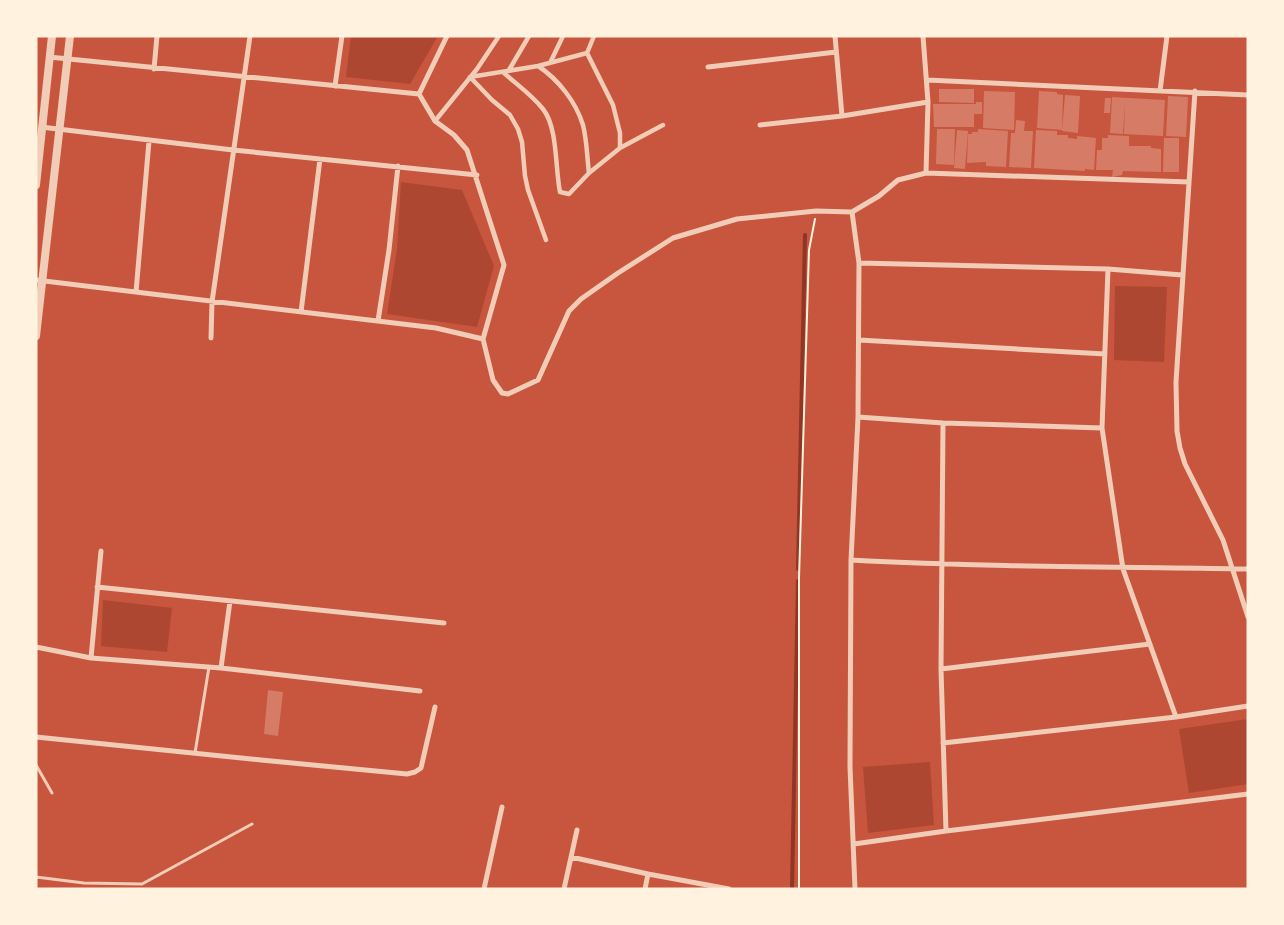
<svg xmlns="http://www.w3.org/2000/svg" width="1284" height="925" font-family="'Playfair Display',serif">
<style>
.green{fill:#ae4732}
.lines{fill:none;stroke-linecap:round;stroke-linejoin:round}
.stream{stroke:#8f3625;stroke-width:4}
.building{fill:#d67c66}
.path{stroke:#fff3e0;stroke-width:2}
.service{stroke:#f1ccb7;stroke-width:3}
.pedestrian{stroke:#f1ccb7;stroke-width:4.5}
.minor{stroke:#f1ccb7;stroke-width:5}
.tertiary{stroke:#f1ccb7;stroke-width:8}
</style>
<rect width="100%" height="100%" fill="#c8553d"/>
<path class="green" d="M 351,36 L 438,36 L 410,84 L 346,77 Z
M 401,182 L 462,190 L 494,266 L 477,327 L 387,314 L 397,249 Z
M 1115,286 L 1167,287 L 1164,362 L 1114,360 Z
M 103,600 L 172,608 L 167,652 L 101,646 Z
M 1248,719 L 1248,784 L 1189,793 L 1179,729 Z
M 930,762 L 934,825 L 868,833 L 863,767 Z"/>
<g class="lines">
<path class="stream" d="M 798,569 L 805,235
M 792,889 L 798,581"/>
</g>
<path class="building" d="M 939,89 L 974,89 L 974,103 L 939,102 Z
M 984,91 L 1015,92 L 1014,130 L 983,128 Z
M 1039,91 L 1057,92 L 1057,94 L 1063,95 L 1062,130 L 1037,128 Z
M 1065,95 L 1080,96 L 1078,133 L 1062,131 Z
M 1168,96 L 1188,97 L 1186,137 L 1166,136 Z
M 1112,97 L 1165,100 L 1163,136 L 1124,134 L 1125,102 L 1123,134 L 1110,133 Z
M 1105,98 L 1111,98 L 1110,113 L 1104,113 Z
M 976,102 L 982,102 L 982,114 L 974,114 L 974,127 L 934,127 L 933,104 L 976,104 Z
M 1016,120 L 1025,121 L 1024,131 L 1033,131 L 1031,168 L 1009,167 L 1011,133 L 1015,133 Z
M 937,129 L 955,129 L 954,165 L 936,164 Z
M 978,129 L 1008,131 L 1006,167 L 986,166 L 986,162 L 967,163 L 968,134 L 972,134 L 972,132 L 978,132 Z
M 957,130 L 968,131 L 965,169 L 954,168 Z
M 1036,130 L 1057,131 L 1057,135 L 1068,135 L 1068,138 L 1077,139 L 1077,136 L 1096,138 L 1094,170 L 1085,169 L 1085,171 L 1034,168 Z
M 1108,135 L 1129,136 L 1129,146 L 1151,146 L 1151,148 L 1161,149 L 1161,172 L 1123,171 L 1122,175 L 1112,177 L 1113,170 L 1096,170 L 1097,150 L 1102,150 L 1102,138 L 1108,138 Z
M 1164,138 L 1179,138 L 1179,172 L 1163,172 Z
M 268,690 L 283,692 L 278,736 L 264,734 Z"/>
<g class="lines">
<path class="path" d="M 799,889 L 799,578 L 809,250 L 815,219"/>
<path class="service" d="M 195,753 L 209,667
M 36,765 L 52,793
M 36,877 L 84,883 L 142,884 L 252,824"/>
<path class="pedestrian" d="M 594,36 L 587,53 L 613,105 L 620,133 L 620,148
M 550,63 L 563,36
M 538,66 C 558,79 576,102 583,125 C 587,141 587,157 589,173 L 620,148 L 663,125
M 509,70 L 529,36
M 503,72 C 516,84 532,95 543,109 C 558,128 555,168 560,192 L 569,194 L 589,173
M 470,77 L 492,100 L 510,115 L 518,129 L 522,142 L 525,176 L 528,190 L 546,240
M 470,77 L 538,66 L 587,53
M 435,121 L 477,69 L 499,36"/>
<path class="minor" d="M 447,36 L 419,94 L 435,121 L 454,135 L 467,150 L 504,265 L 483,339 L 493,380 L 502,393 L 508,394 L 538,380 L 569,311 L 581,299 L 618,273 L 673,238 L 737,219 L 816,211 L 852,212 L 879,196 L 898,180 L 926,173 L 1189,182
M 835,36 L 842,116
M 923,36 L 928,102 L 926,173
M 49,57 L 419,94
M 708,67 L 836,52
M 154,69 L 157,36
M 927,80 L 1248,95
M 335,86 L 342,36
M 1160,91 L 1167,36
M 1195,91 L 1176,382 L 1177,431 L 1180,448 L 1185,464 L 1223,540 L 1248,617
M 760,125 L 842,116 L 928,102
M 41,127 L 233,150 L 477,175
M 852,212 L 859,263 L 858,417 L 851,560 L 850,767 L 855,889
M 859,263 L 1108,269 L 1182,275
M 1108,269 L 1102,428 L 1123,569 L 1176,717
M 36,280 L 436,328 L 483,339
M 136,292 L 149,141
M 301,312 L 320,159
M 378,321 L 389,250 L 398,166
M 211,338 L 212,302 L 250,36
M 859,340 L 1105,354
M 858,417 L 943,423 L 1102,428
M 943,423 L 941,669 L 946,831
M 851,560 C 984,567 1115,567 1248,569
M 97,587 L 444,623
M 36,647 L 91,658 L 221,668 L 420,691
M 91,658 L 101,551
M 221,668 L 230,601
M 941,669 L 1150,644
M 36,737 L 261,760 L 407,774 L 415,772 L 421,768 L 435,707
M 943,743 L 1176,717 L 1248,706
M 854,844 L 946,831 L 1248,794
M 571,857 L 648,874
M 484,889 L 502,807
M 564,889 L 577,830
M 645,889 L 648,874 L 729,889"/>
<path class="tertiary" d="M 36,185 L 52,36
M 36,336 L 70,36"/>
</g>
<rect width="1284" height="925" fill="none" stroke="#fff3e0" stroke-width="75"/>
</svg>
